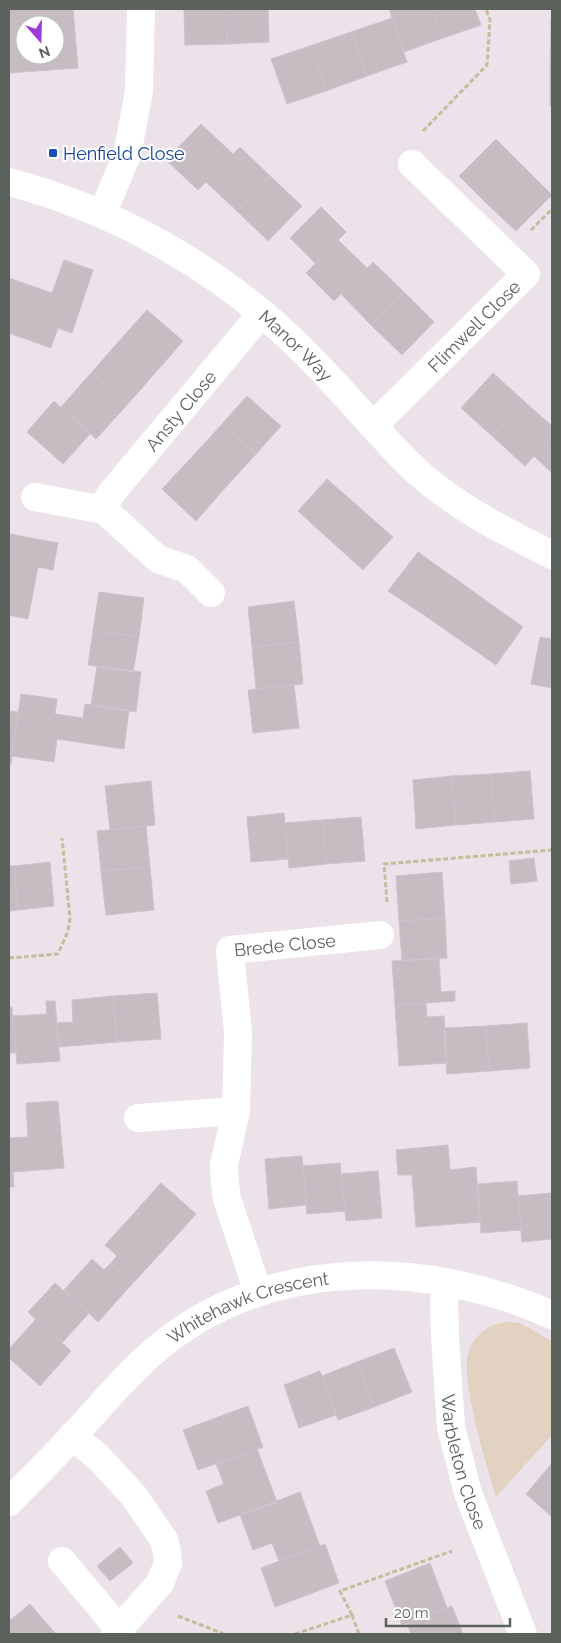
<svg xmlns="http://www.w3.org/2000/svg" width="561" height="1643" font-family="Raleway,sans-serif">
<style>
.green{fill:#e2d2c1}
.building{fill:#c5bdc2;stroke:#d0c1cd;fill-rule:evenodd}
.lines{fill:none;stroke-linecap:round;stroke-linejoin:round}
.path{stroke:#c5bd9c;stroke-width:3;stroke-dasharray:5 2.5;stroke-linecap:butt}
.street{stroke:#fff;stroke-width:28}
.transit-dot{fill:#1a4fb4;stroke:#fff;stroke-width:2}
.labels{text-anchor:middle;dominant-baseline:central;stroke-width:4;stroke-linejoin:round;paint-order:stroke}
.transit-label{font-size:18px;fill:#164399;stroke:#fff;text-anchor:start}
.street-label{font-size:18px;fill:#5b625b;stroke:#fff}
</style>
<rect width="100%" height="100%" fill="#ece2e9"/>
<path class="green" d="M 506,1322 L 520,1323 L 552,1341 L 552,1435 L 496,1497 C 487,1467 461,1383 468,1354 C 473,1336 488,1324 506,1322 Z"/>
<path class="building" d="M 9,9 L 73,9 L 78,68 L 9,73 ZM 25,25 L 55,25 L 55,55 L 25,55 Z
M 184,9 L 226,9 L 227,44 L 185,45 Z
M 226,9 L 268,9 L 269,42 L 227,44 Z
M 389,9 L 433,9 L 443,38 L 404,52 Z
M 433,9 L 475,9 L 481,25 L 443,38 Z
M 392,18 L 407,62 L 367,76 L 351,32 Z
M 551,18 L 552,18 L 552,62 L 550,62 Z
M 351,32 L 367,76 L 326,91 L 310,46 Z
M 310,46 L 326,91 L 287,104 L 271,59 Z
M 550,62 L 552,62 L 552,106 L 550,106 Z
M 201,124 L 233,154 L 198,190 L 166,160 Z
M 496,139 L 524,167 L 487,204 L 459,176 Z
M 240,147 L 270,176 L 237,211 L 206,182 Z
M 524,167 L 552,195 L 516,231 L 487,204 Z
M 270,176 L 302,206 L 268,241 L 237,211 Z
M 321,207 L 346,232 L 315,263 L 290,238 Z
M 338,240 L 367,268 L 334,301 L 306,273 Z
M 64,260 L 93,270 L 72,333 L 58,328 L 51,348 L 9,333 L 9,278 L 52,293 Z
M 373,262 L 404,292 L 371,325 L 341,294 Z
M 404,292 L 434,322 L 402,355 L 371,325 Z
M 147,310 L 183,341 L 156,372 L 120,340 Z
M 120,340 L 156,372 L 127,405 L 92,372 Z
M 92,372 L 127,405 L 96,439 L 61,407 Z
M 493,373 L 524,401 L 492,436 L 461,408 Z
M 247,396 L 281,426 L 256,454 L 222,424 Z
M 54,401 L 90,434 L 63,464 L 27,432 Z
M 524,401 L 552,426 L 552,436 L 525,466 L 492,436 Z
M 222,424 L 256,454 L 225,488 L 191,458 Z
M 552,436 L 552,473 L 534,456 Z
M 191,458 L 225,488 L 196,521 L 162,489 Z
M 327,479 L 360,508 L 331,541 L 298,511 Z
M 360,508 L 393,537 L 363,570 L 331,541 Z
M 10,534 L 58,543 L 53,570 L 38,567 L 28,619 L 9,615 Z
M 418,552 L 453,577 L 424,615 L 388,591 Z
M 453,577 L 488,602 L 460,640 L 424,615 Z
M 99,592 L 144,598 L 139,637 L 93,631 Z
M 294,601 L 299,642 L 252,647 L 248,607 Z
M 488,602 L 523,627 L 496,665 L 460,640 Z
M 93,631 L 139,637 L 133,672 L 88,665 Z
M 540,637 L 552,639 L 552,688 L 531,684 Z
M 299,642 L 303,684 L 256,689 L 252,647 Z
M 97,666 L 141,672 L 136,712 L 91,705 Z
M 294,685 L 299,728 L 253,733 L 248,690 Z
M 21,694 L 57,699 L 55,714 L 83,718 L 85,704 L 129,710 L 124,749 L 57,739 L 54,762 L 12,756 Z
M 9,711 L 18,712 L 11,764 L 9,764 Z
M 530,771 L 534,819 L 495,822 L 491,774 Z
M 491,774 L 495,822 L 456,825 L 452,776 Z
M 452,776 L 456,825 L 416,829 L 413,780 Z
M 151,781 L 155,825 L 110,830 L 105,786 Z
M 284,813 L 288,859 L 251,862 L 247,817 Z
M 361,817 L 365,861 L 327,864 L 322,820 Z
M 322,820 L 327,864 L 289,868 L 285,823 Z
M 146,826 L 150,867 L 101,871 L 97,831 Z
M 534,858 L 537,881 L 511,884 L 509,861 Z
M 50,862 L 54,906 L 18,910 L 14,866 Z
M 9,866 L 14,866 L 18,910 L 9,911 Z
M 150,867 L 154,910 L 106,915 L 101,871 Z
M 442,872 L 445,918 L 399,921 L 396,876 Z
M 445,918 L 447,958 L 402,961 L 399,921 Z
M 439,958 L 441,992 L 455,991 L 455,1001 L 395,1005 L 392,961 Z
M 157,993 L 161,1039 L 117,1042 L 113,996 Z
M 113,996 L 117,1042 L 59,1047 L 57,1023 L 73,1022 L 72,1000 Z
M 46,1001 L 55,1001 L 60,1061 L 17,1064 L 13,1016 L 47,1014 Z
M 426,1003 L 427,1017 L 444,1016 L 447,1063 L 399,1066 L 395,1005 Z
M 9,1007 L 12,1007 L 16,1053 L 9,1053 Z
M 527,1023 L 530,1068 L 489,1071 L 486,1026 Z
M 486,1026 L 489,1071 L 447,1074 L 444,1028 Z
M 58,1101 L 64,1168 L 13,1172 L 14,1187 L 9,1187 L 9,1138 L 28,1137 L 26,1103 Z
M 448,1145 L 450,1170 L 476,1167 L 480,1222 L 416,1227 L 412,1175 L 398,1175 L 396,1150 Z
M 302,1156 L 306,1205 L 269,1209 L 265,1159 Z
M 340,1163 L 345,1211 L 307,1214 L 303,1166 Z
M 378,1171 L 382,1218 L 346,1221 L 341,1174 Z
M 517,1181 L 521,1230 L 481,1233 L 478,1184 Z
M 161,1183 L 196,1214 L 170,1243 L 135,1212 Z
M 552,1193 L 552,1239 L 522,1242 L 518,1196 Z
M 135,1212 L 170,1243 L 133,1283 L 111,1263 L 117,1256 L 105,1245 Z
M 92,1259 L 104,1270 L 111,1263 L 133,1283 L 98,1322 L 64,1290 Z
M 55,1283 L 89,1313 L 62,1343 L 28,1312 Z
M 36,1319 L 71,1351 L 40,1386 L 9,1358 L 9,1349 Z
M 394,1348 L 412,1392 L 374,1407 L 357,1362 Z
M 357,1362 L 374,1407 L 338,1420 L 322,1376 Z
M 320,1371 L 336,1415 L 299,1428 L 284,1385 Z
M 248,1406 L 263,1447 L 198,1470 L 183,1430 Z
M 257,1449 L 277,1502 L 218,1523 L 206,1491 L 224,1484 L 216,1464 Z
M 552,1463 L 552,1517 L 526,1494 Z
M 300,1492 L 320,1546 L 279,1561 L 272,1543 L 253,1550 L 240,1515 Z
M 325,1544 L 339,1583 L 275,1607 L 261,1568 Z
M 120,1547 L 133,1563 L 110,1581 L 97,1566 Z
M 430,1563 L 447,1608 L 402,1625 L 385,1581 Z
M 30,1604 L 56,1634 L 28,1634 L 14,1617 Z
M 452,1606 L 463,1634 L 411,1634 L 407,1623 Z
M 14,1617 L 28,1634 L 9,1634 L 9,1621 Z"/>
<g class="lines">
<path class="path" d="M 423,131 L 487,65 L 490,20 L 486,9
M 531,230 L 552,209
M 387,902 L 384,864 L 552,850
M 9,958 L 58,954 L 68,931 L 70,918 L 62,838
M 352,1615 L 340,1591 L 452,1551
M 178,1616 L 224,1634
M 295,1634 L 352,1615 L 359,1634"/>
<g class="street">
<path id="s1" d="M 9,182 C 113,209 218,268 295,343 C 335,381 370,425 409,464 C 450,504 502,530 552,555"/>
<path d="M 102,214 L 127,155 L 139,91 L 141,9"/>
<path id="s2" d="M 373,426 L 526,274 L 412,164"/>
<path d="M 35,497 L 104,510"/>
<path id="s3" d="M 211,593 L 187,569 L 158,559 L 104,510 L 109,496 L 261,314"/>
<path d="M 138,1118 L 236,1111"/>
<path id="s4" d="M 447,1282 L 444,1302 L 445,1337 L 451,1427 L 468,1493 L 523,1634"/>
<path id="s5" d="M 258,1292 L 227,1199 L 225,1183 L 224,1165 L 236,1111 L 238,1033 L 230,950 L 380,935"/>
<path d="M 72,1436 L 98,1457 L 134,1496 L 164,1540 L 167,1552 L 168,1563 L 160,1583 L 115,1634"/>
<path id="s6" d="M 9,1502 C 30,1480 52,1459 72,1437 C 99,1408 123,1378 153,1352 C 264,1256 424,1258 552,1315"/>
<path d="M 62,1561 L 119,1629"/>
</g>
</g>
<rect class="transit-dot" x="48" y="148" width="10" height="10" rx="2.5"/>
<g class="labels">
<g class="transit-label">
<text x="63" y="153">Henfield Close</text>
</g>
<g class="street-label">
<text stroke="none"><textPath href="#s2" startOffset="142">Flimwell Close</textPath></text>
<text stroke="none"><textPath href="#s1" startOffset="334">Manor Way</textPath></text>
<text stroke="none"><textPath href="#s3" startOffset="264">Ansty Close</textPath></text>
<text stroke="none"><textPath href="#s5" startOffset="404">Brede Close</textPath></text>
<text stroke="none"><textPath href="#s6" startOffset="315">Whitehawk Crescent</textPath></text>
<text stroke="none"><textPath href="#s4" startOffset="182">Warbleton Close</textPath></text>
</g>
</g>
<rect width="561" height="1643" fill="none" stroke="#5b625b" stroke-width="20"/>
<g transform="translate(40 40) rotate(160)"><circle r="24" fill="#ffffff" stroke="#bdc0bd"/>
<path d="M0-4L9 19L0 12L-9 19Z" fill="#9c3adb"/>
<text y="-8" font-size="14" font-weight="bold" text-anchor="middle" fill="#5b625b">N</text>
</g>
<path d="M386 1618v8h124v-8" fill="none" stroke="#5b625b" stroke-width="2.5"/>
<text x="394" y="1618" font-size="15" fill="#5b625b" stroke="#ffffff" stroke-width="4" paint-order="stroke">20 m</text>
</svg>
